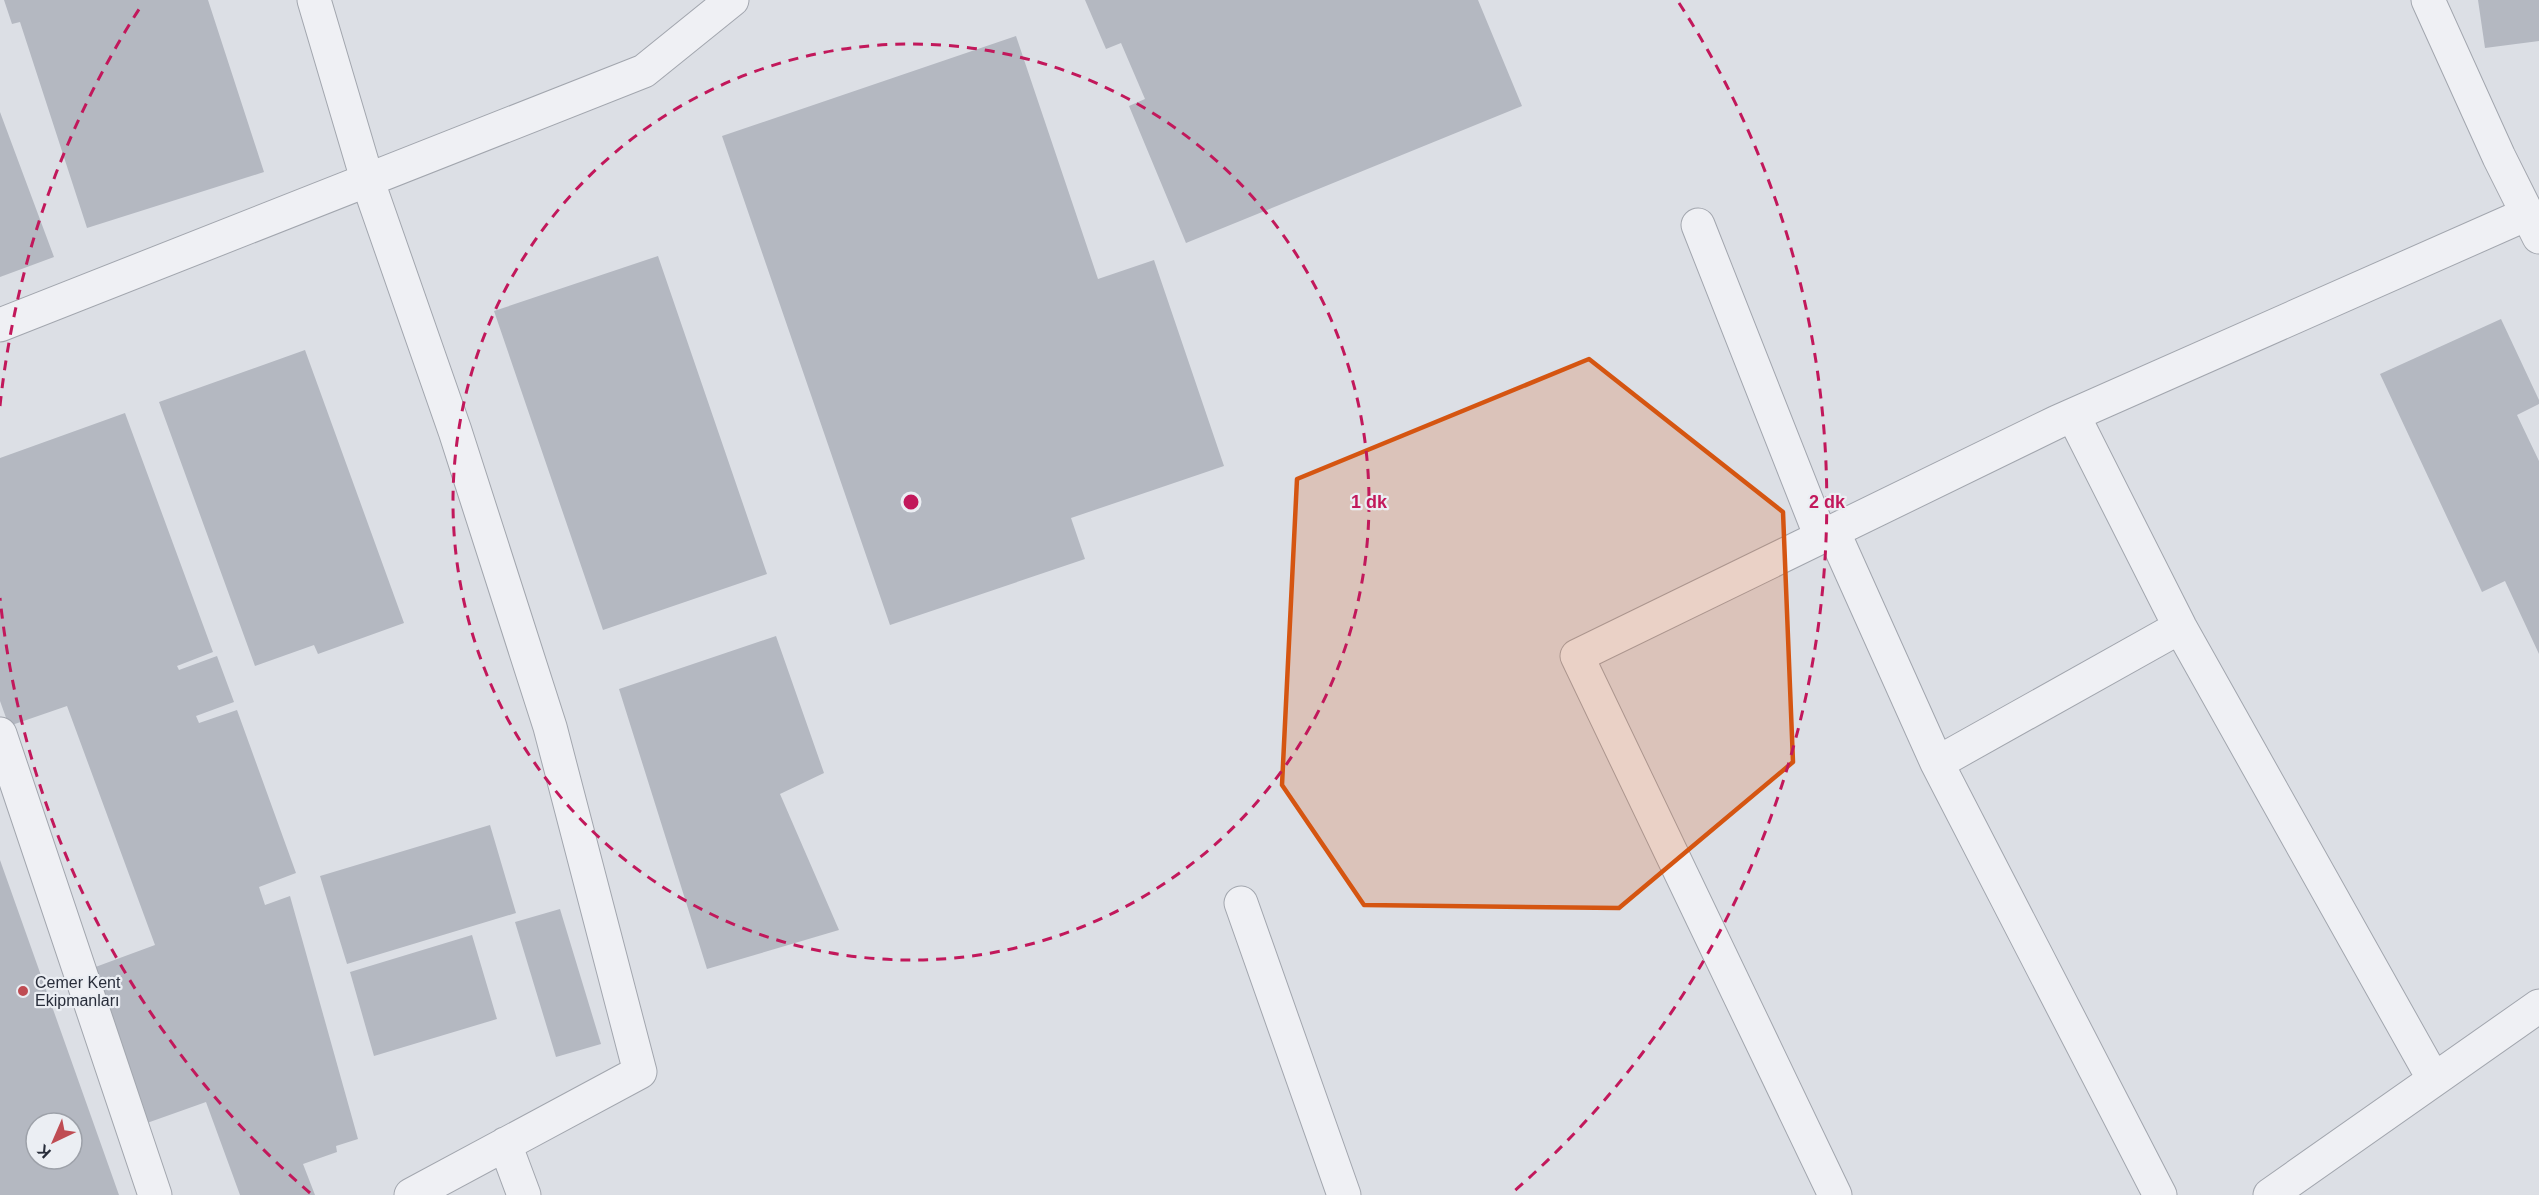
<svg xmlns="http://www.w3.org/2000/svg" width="2539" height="1195" font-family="Arial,sans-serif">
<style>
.building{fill:#b4b8c1;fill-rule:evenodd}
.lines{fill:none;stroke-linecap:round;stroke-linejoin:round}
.street-casing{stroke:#a2a6ae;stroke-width:35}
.street{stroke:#eff0f4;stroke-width:33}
.marked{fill:#d55511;fill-opacity:0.2;stroke:#d55511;stroke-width:4.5;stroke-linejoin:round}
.ring{fill:none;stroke:#c2185b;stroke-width:3;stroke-dasharray:10 8}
.poi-dot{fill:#bf4c53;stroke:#ebeef3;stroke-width:2}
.labels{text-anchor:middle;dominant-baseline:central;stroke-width:4.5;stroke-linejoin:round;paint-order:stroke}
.poi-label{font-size:16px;fill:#282d3a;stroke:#ebeef3;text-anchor:start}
.centre{fill:#c2185b;stroke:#ebeef3;stroke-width:3}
.ring-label{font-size:18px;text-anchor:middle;font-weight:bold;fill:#c2185b;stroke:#ebeef3;stroke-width:4.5;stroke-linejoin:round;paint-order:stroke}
</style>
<rect width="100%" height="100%" fill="#dcdfe5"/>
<path class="building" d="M 4,0 L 208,0 L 264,172 L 87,228 L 20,22 L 12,24 Z
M 1085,0 L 1478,0 L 1522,106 L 1186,243 L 1129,106 L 1145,99 L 1121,43 L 1106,49 Z
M 2478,0 L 2539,0 L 2539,41 L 2485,48 Z
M 1016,36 L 1098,279 L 1154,260 L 1224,466 L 1071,518 L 1085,559 L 890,625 L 722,136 Z
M 0,112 L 54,257 L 0,277 Z
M 658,256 L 767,574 L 603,630 L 494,311 Z
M 2501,319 L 2539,400 L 2539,404 L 2517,415 L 2539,461 L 2539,654 L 2505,581 L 2482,592 L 2380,374 Z
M 305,350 L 404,623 L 318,654 L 314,645 L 255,666 L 159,402 Z
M 125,413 L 213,652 L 177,666 L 179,670 L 217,656 L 234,702 L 196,716 L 199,723 L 237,710 L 296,873 L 259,887 L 265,905 L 290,896 L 358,1139 L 336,1146 L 337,1152 L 303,1164 L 315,1195 L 240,1195 L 206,1102 L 147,1123 L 90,969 L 155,945 L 67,706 L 9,726 L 0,701 L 0,458 Z
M 776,636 L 824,773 L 780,794 L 839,930 L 707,969 L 619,689 Z
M 490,825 L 516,913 L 347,964 L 320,876 Z
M 0,860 L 119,1195 L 0,1195 ZM 36,1123 L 72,1123 L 72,1159 L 36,1159 Z
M 560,909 L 601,1044 L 556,1057 L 515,922 Z
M 472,935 L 497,1019 L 374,1056 L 350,972 Z"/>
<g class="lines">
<g class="street-casing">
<path id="street" d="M 314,0 L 367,179 L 455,431 L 550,727 L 640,1072 L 411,1195
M 2428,0 L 2499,157 L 2539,237
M 1698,225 L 1821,537
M 0,325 L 644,71 L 732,0
M 2073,415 L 2180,627 L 2433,1078
M 1833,531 L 1937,763 L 2160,1195
M 0,734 L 155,1195
M 1937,763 L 2180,627
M 1241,903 L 1344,1195
M 505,1144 L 524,1195
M 1835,1195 L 1577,656 L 2057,422 L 2527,214
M 2270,1195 L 2539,1006"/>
</g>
<use href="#street" class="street"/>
</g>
<path class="marked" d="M 1589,359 L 1783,512 L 1793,762 L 1619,908 L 1364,905 L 1282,785 L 1297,479 Z"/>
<g class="ring">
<circle cx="911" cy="502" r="458"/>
<path d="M310 1193A916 916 0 0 1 0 598M0 406A916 916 0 0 1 143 3M1679 3A916 916 0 0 1 1512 1193"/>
</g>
<circle class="poi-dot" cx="23" cy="991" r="6"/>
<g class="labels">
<g class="poi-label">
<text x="35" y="982">Cemer Kent<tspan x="35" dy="18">Ekipmanları</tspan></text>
</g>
</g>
<circle cx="911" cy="502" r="9" class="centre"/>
<g class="ring-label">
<text x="1369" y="508">1 dk</text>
<text x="1827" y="508">2 dk</text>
</g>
<g transform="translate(54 1141) rotate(224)"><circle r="28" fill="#ebeef3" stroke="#9da1a9" stroke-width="1.5"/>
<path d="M0-4.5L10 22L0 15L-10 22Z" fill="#bf4c53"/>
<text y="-9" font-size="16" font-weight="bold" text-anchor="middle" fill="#282d3a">K</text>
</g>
</svg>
